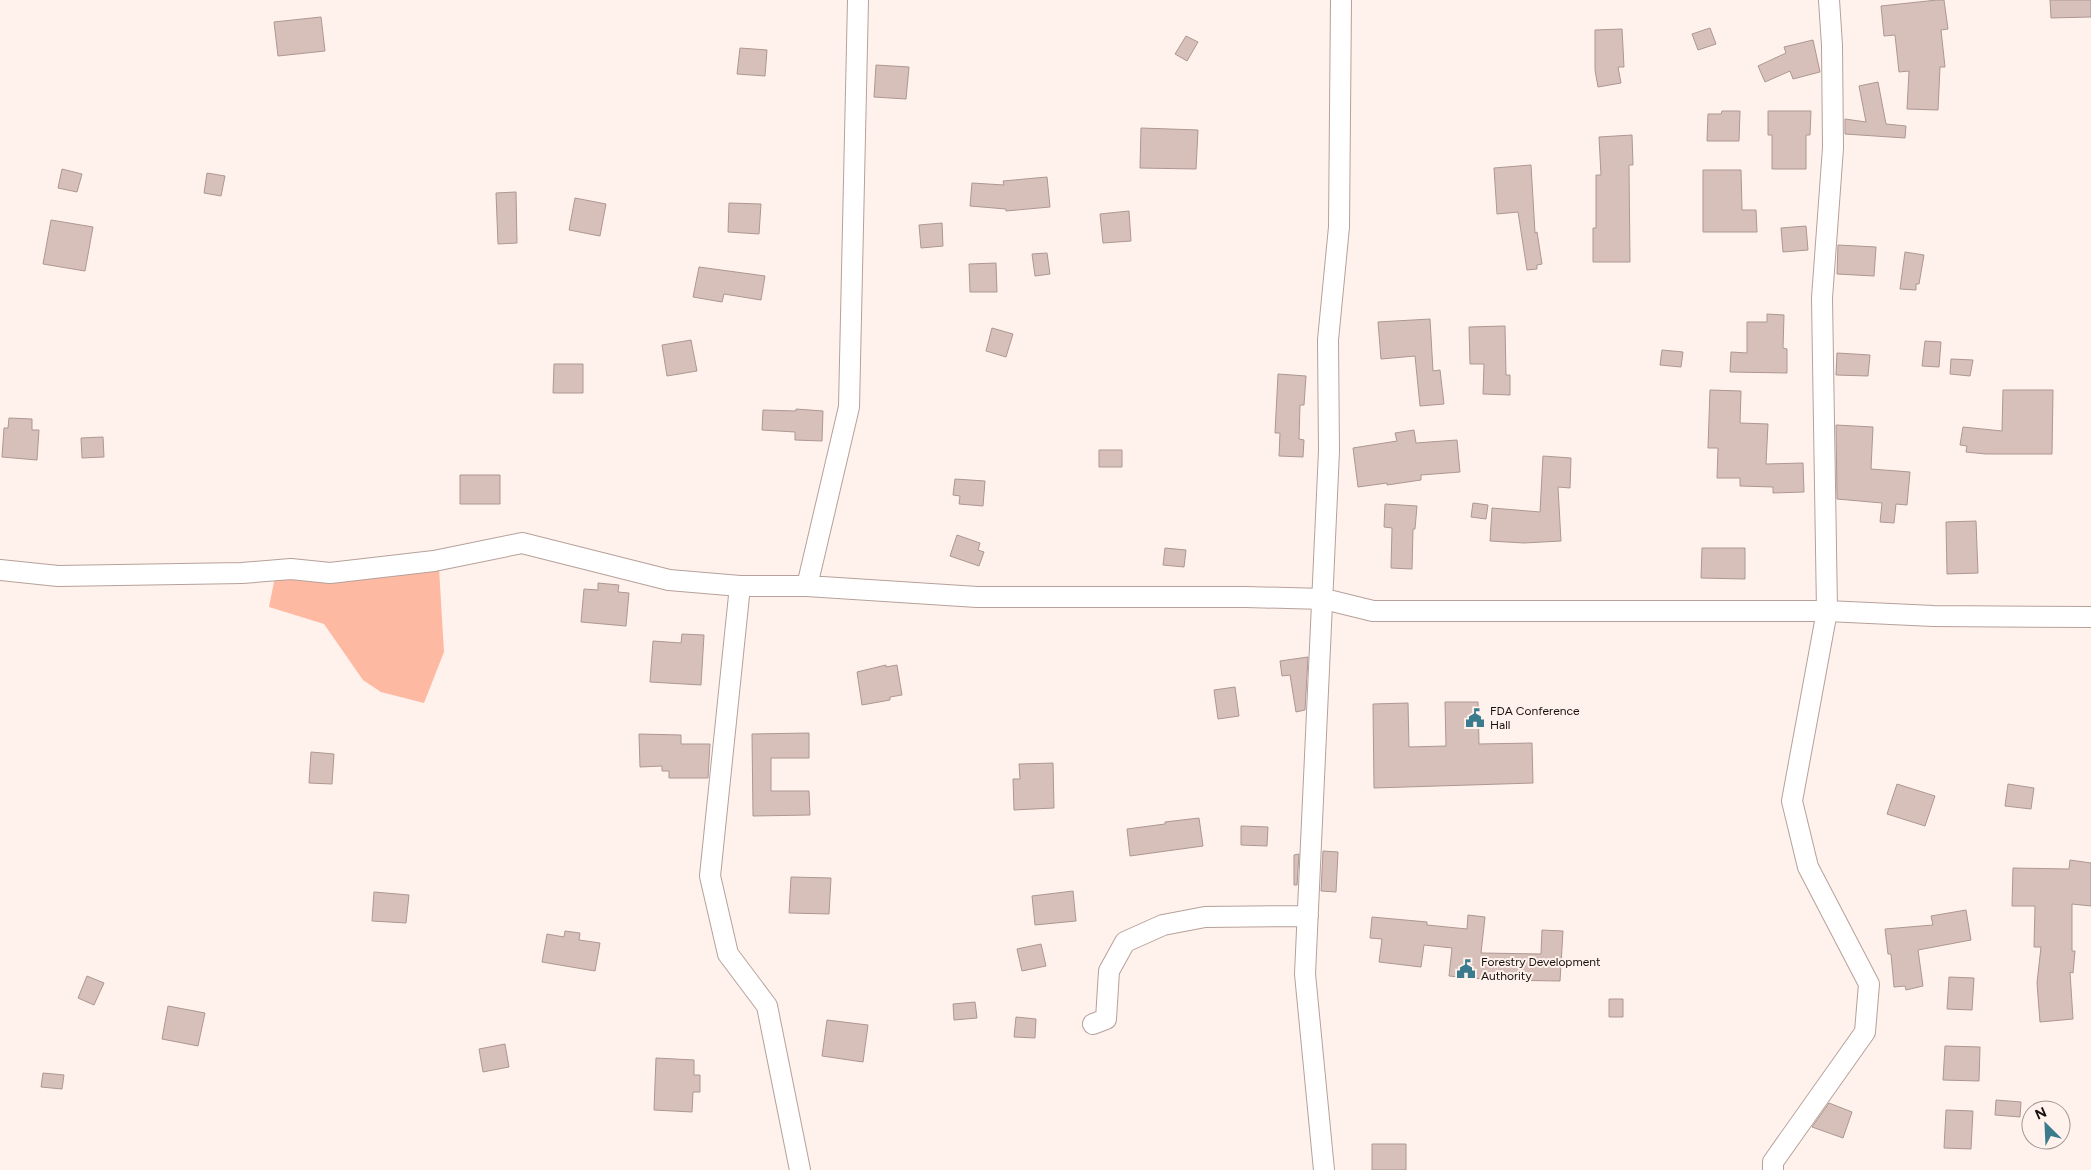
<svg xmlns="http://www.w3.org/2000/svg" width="2091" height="1170" font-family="Figtree,sans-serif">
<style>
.green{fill:#fdb9a2}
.building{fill:#d7c0b9;stroke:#ad9891}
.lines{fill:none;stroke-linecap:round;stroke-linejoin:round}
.minor-casing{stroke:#b6a19a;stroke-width:22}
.minor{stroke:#fff;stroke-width:20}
.labels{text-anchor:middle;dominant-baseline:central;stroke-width:4;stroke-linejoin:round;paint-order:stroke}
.poi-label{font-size:12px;fill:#17100e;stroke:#fff1ec;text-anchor:start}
</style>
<rect width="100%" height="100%" fill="#fff1ec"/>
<path class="green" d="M 439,568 L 444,652 L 424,703 L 381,692 L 363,680 L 324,624 L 269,607 L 276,572 Z"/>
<path class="building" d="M 1937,0 L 1944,0 L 1948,29 L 1941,30 L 1945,67 L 1940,67 L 1938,110 L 1907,109 L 1909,71 L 1899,72 L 1895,35 L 1884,36 L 1881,6 Z
M 2050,0 L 2091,0 L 2091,17 L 2051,18 Z
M 321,17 L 325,51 L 278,56 L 274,22 Z
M 1710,28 L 1716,44 L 1698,50 L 1692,34 Z
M 1622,29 L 1624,67 L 1618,67 L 1621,83 L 1598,87 L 1595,70 L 1595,30 Z
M 1186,36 L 1198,42 L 1187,61 L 1175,54 Z
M 1813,40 L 1820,72 L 1793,79 L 1790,71 L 1765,82 L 1758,66 L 1786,53 L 1784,47 Z
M 740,48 L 767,50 L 765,76 L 737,74 Z
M 876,65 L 909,67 L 906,99 L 874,97 Z
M 1878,82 L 1886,124 L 1906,126 L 1905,138 L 1845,134 L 1845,119 L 1866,122 L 1859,86 Z
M 1722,111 L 1740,111 L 1739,141 L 1707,141 L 1708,114 L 1721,114 Z
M 1768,111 L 1811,111 L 1810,135 L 1806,135 L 1806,169 L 1772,169 L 1772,135 L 1768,135 Z
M 1141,128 L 1198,130 L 1196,169 L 1140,168 Z
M 1632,135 L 1633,165 L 1629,165 L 1630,262 L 1593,262 L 1593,228 L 1596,228 L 1596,175 L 1601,175 L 1599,137 Z
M 1531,165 L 1535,233 L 1537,232 L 1542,264 L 1537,265 L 1537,269 L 1527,270 L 1518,212 L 1497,214 L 1494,168 Z
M 62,169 L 82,174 L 77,192 L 58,188 Z
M 1703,170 L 1741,170 L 1742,210 L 1756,210 L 1757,232 L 1703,232 Z
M 207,173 L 225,176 L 221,196 L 204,193 Z
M 1047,177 L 1050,207 L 1006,211 L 1006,209 L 970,206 L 972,183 L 1004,185 L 1003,181 Z
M 516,192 L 517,243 L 498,244 L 496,193 Z
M 575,198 L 606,204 L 600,236 L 569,230 Z
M 729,203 L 761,204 L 759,234 L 728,232 Z
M 1129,211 L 1131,241 L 1103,243 L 1100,214 Z
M 51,220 L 93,227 L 85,271 L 43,264 Z
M 942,223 L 943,246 L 921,248 L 919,225 Z
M 1806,226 L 1808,250 L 1783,252 L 1781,228 Z
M 1838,245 L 1876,247 L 1874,276 L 1837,274 Z
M 1905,252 L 1924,255 L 1919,284 L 1916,284 L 1916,290 L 1900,289 Z
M 1047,253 L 1050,274 L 1035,276 L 1032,254 Z
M 996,263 L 997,292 L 970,292 L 969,264 Z
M 699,267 L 765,276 L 761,300 L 724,294 L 722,302 L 693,297 Z
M 1767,314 L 1784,315 L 1783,348 L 1787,349 L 1787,373 L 1730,372 L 1731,352 L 1747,353 L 1747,322 L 1767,322 Z
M 1430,319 L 1433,371 L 1440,370 L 1444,404 L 1420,406 L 1415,356 L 1381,359 L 1378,322 Z
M 1505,326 L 1506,375 L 1510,375 L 1510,395 L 1483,394 L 1484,364 L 1470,364 L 1469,327 Z
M 992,328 L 1013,334 L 1006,357 L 986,351 Z
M 691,340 L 697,371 L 667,376 L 662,345 Z
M 1925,341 L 1941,342 L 1939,367 L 1922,366 Z
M 1662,350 L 1683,352 L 1681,367 L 1660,365 Z
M 1837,353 L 1870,355 L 1868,376 L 1836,375 Z
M 1951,359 L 1973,360 L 1970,376 L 1950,374 Z
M 554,364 L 583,364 L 583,393 L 553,393 Z
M 1278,374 L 1306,376 L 1304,405 L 1300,405 L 1299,439 L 1304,440 L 1303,457 L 1279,456 L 1280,433 L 1275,433 Z
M 1710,390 L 1741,391 L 1740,423 L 1768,424 L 1766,464 L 1803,463 L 1804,492 L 1773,493 L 1773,487 L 1740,486 L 1740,478 L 1717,478 L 1718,448 L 1708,448 Z
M 2003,390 L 2053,390 L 2052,454 L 1986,454 L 1966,452 L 1967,446 L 1960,445 L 1963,427 L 2002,431 Z
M 796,409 L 823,411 L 822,441 L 795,440 L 795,432 L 762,430 L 763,410 L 796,411 Z
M 9,418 L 32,419 L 32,430 L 39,430 L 37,460 L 2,457 L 4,428 L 8,428 Z
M 1836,425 L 1873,427 L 1871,469 L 1910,472 L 1907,505 L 1896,504 L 1894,523 L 1880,522 L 1882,503 L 1837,499 Z
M 1414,430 L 1416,443 L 1457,440 L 1460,472 L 1421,475 L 1421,480 L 1387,485 L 1387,483 L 1358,487 L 1353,448 L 1397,441 L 1395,433 Z
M 103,437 L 104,457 L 82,458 L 81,438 Z
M 1099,450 L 1122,450 L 1122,467 L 1099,467 Z
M 1543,456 L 1571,458 L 1570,488 L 1558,487 L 1561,541 L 1524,543 L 1490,541 L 1492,508 L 1540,512 Z
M 460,475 L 500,475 L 500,504 L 460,504 Z
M 955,479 L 985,481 L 983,506 L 959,504 L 960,496 L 953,495 Z
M 1473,503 L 1488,505 L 1486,519 L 1471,517 Z
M 1385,504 L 1417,506 L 1415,529 L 1413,529 L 1412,569 L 1391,568 L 1392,528 L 1384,527 Z
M 1976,521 L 1978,573 L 1947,574 L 1946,522 Z
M 957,535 L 980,543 L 978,550 L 984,552 L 979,566 L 950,556 Z
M 1165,548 L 1186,550 L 1184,567 L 1163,565 Z
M 1702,548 L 1745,548 L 1745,579 L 1701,578 Z
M 598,583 L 619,585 L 618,592 L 629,593 L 626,626 L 581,622 L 584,589 L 598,590 Z
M 682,634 L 704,635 L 701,685 L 650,682 L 653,641 L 681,643 Z
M 1308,657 L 1305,710 L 1296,712 L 1290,675 L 1282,676 L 1280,661 Z
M 886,665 L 886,667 L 897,665 L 902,695 L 890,697 L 890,700 L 862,705 L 857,672 Z
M 1235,687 L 1239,716 L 1218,719 L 1214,690 Z
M 1445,702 L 1478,702 L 1479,744 L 1532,743 L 1533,783 L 1374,788 L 1373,704 L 1408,703 L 1409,747 L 1446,746 Z
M 809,733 L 809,758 L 771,758 L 771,791 L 809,791 L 810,815 L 753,816 L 752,734 Z
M 639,734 L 681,735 L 681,744 L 710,744 L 708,778 L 669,778 L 669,771 L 662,771 L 662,766 L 640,767 Z
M 311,752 L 334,754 L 332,784 L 309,783 Z
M 1053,763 L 1054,808 L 1014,810 L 1013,779 L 1020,779 L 1019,764 Z
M 1897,784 L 1935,796 L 1925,826 L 1887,814 Z
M 2008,784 L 2034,788 L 2031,809 L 2005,806 Z
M 1199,818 L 1203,846 L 1130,856 L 1127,829 L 1165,824 L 1165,822 Z
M 1241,826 L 1268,827 L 1267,846 L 1241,845 Z
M 1323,851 L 1338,852 L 1336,892 L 1321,891 Z
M 1299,854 L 1297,885 L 1294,885 L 1294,855 Z
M 2070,860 L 2091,863 L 2091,906 L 2072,904 L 2072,951 L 2075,951 L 2073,973 L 2070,972 L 2073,1019 L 2040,1022 L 2037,983 L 2041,947 L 2034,947 L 2035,906 L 2012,906 L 2013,868 L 2069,869 Z
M 791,877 L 831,878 L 829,914 L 789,913 Z
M 1073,891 L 1076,921 L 1035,925 L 1032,896 Z
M 374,892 L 409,895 L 406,923 L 372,921 Z
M 1966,910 L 1971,940 L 1918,950 L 1923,986 L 1906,990 L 1905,986 L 1894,987 L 1891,954 L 1888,954 L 1885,929 L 1933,925 L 1931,916 Z
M 1468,915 L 1485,917 L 1481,953 L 1541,954 L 1542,930 L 1563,931 L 1560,981 L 1495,980 L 1449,976 L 1452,948 L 1424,945 L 1421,967 L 1379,962 L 1382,939 L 1370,938 L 1372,917 L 1427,922 L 1427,925 L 1467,929 Z
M 565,931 L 580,933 L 579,940 L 600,943 L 595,971 L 542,962 L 547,934 L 564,937 Z
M 1041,944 L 1046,966 L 1022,971 L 1017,949 Z
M 87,976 L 104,983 L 94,1005 L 78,998 Z
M 1949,977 L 1974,978 L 1972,1010 L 1947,1009 Z
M 1609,999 L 1623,999 L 1623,1017 L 1609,1017 Z
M 975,1002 L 977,1018 L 954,1020 L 953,1004 Z
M 168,1006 L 205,1013 L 198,1046 L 162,1039 Z
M 1016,1017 L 1036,1019 L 1035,1038 L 1014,1037 Z
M 827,1020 L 868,1025 L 863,1062 L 822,1056 Z
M 505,1044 L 509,1067 L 483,1072 L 479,1049 Z
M 1945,1046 L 1980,1047 L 1979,1081 L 1943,1080 Z
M 656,1058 L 694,1060 L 694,1075 L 700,1075 L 700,1092 L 693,1092 L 692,1112 L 654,1110 Z
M 43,1073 L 64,1075 L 62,1089 L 41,1087 Z
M 1996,1100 L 2021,1102 L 2020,1117 L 1995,1115 Z
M 1829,1103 L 1852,1112 L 1843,1138 L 1812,1127 Z
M 1946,1110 L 1973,1111 L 1971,1149 L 1944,1148 Z
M 1372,1144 L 1406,1144 L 1406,1170 L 1372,1170 Z"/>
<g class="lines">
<g class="minor-casing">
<path id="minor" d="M 0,570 L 58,576 L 242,573 L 291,569 L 330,573 L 434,561 L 522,543 L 669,580 L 740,586 L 807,586 L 977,597 L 1246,597 L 1324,599 L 1373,611 L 1827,611 L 1933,616 L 2091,617
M 740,586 L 710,876 L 728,954 L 767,1006 L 800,1170
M 807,586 L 849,407 L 858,0
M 1093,1024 L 1106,1019 L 1109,971 L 1125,942 L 1163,925 L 1205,917 L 1308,916
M 1324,1170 L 1305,974 L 1329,451 L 1328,340 L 1339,227 L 1341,0
M 1773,1170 L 1773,1162 L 1865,1032 L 1869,984 L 1808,867 L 1792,801 L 1827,611 L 1822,298 L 1833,148 L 1832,45 L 1829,0"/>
</g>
<use href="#minor" class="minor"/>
</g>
<defs>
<g id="civic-bare" transform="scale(1.5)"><path d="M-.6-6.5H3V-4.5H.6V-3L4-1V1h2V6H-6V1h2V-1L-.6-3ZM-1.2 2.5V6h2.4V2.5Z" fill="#3a7b8e" stroke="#fff1ec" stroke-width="2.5" paint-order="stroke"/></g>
</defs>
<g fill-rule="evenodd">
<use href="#civic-bare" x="1475" y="718"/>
<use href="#civic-bare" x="1466" y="969"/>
</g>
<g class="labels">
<g class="poi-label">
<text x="1490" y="711">FDA Conference<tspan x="1490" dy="14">Hall</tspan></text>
<text x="1481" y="962">Forestry Development<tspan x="1481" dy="14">Authority</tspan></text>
</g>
</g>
<g transform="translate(2046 1125) rotate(336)"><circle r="24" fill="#fff1ec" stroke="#a29793"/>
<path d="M0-4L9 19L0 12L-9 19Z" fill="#3a7b8e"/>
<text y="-8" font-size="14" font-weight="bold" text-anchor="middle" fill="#17100e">N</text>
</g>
</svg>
